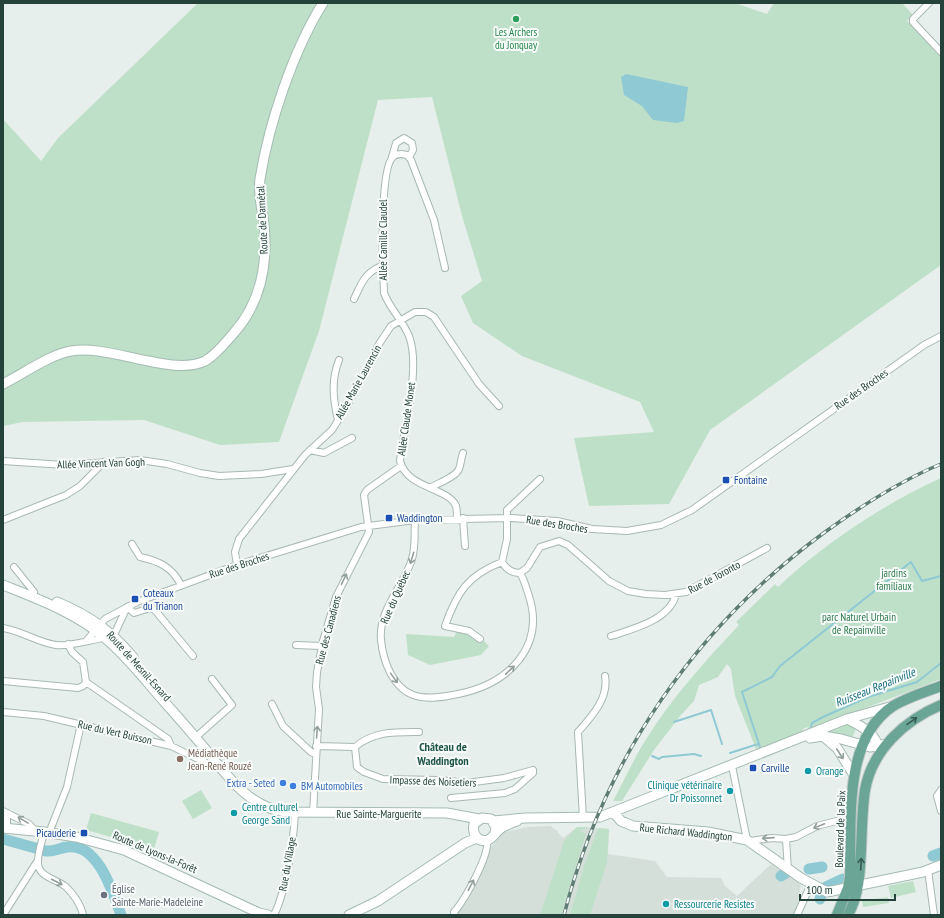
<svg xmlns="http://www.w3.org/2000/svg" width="944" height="918" font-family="'PT Sans Narrow',sans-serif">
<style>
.built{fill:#d4dfda}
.green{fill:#bfe0c8}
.water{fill:#8ec9d4}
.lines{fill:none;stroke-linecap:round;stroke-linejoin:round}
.stream{stroke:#8ec9d4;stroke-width:2}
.river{stroke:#8ec9d4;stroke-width:11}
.street-casing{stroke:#a8b8b2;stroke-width:8}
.secondary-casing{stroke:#a4bbb3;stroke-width:11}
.primary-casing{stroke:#c2cac8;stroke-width:12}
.street{stroke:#fff;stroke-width:6}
.secondary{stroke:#fff;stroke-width:9}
.primary{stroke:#6aa596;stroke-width:10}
.rail-casing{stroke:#5f7d75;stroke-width:3.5}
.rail{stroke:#f7fbf9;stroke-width:2;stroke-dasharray:6;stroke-linecap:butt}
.oneway{stroke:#92a09c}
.oneway2{stroke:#365b51}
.leisure-dot{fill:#2e9e5b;stroke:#f7fbf9;stroke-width:1.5}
.transit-dot{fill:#1a4fb4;stroke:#f7fbf9;stroke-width:1.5}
.education-dot{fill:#8d6e63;stroke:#f7fbf9;stroke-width:1.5}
.culture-dot{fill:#0f9aa8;stroke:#f7fbf9;stroke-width:1.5}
.shop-dot{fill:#3f7fe0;stroke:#f7fbf9;stroke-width:1.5}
.worship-dot{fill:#6b7280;stroke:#f7fbf9;stroke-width:1.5}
.labels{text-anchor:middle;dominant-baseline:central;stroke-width:4;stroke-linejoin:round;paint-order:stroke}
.leisure-label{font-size:11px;fill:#27864d;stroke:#f7fbf9}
.street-label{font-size:11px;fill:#24423a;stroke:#f7fbf9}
.transit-label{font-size:11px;fill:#164399;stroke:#f7fbf9;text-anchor:start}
.park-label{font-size:11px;fill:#2d7a4b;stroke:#f7fbf9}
.education-label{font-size:11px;fill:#785e54;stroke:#f7fbf9;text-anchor:start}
.culture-label{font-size:11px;fill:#0d838f;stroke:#f7fbf9;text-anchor:start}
.shop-label{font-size:11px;fill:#366cbe;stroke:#f7fbf9;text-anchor:end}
.worship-label{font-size:11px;fill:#5b616d;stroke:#f7fbf9;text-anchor:start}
.water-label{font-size:12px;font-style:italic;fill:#1c6f80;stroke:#f7fbf9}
.neighbourhood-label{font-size:12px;font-weight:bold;fill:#1f5548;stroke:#f7fbf9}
</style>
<rect width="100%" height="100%" fill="#e6efeb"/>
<path class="built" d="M 550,826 L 556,830 L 563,838 L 577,827 L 609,829 L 608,854 L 655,861 L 667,877 L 721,878 L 725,886 L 737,896 L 771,864 L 801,884 L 796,915 L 455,915 L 486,853 L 504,832 L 528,827 Z"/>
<path class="green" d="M 198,3 L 735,3 L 767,14 L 774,3 L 902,3 L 913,15 L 907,21 L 941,57 L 941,265 L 710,430 L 669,504 L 589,506 L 574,438 L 654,432 L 640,402 L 522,356 L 473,323 L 461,296 L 482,281 L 462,216 L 432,97 L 378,100 L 319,331 L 279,442 L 220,445 L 144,420 L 23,422 L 3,426 L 3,119 L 41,161 L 58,138 Z
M 941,478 L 941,679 L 811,729 L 807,727 L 803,729 L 802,732 L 756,749 L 735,696 L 731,669 L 727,664 L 718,677 L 699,685 L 694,701 L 681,715 L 654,750 L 622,801 L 613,801 C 624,781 633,760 645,741 C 671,699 704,662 739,625 L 736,622 L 775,584 L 778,587 C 825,543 882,505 941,478 Z
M 457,631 L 470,635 L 479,642 L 483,640 L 489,646 L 481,655 L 430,665 L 408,655 L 406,634 L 454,637 Z
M 846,723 L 857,727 L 852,738 L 816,733 Z
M 201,790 L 212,808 L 193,819 L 182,801 Z
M 91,813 L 159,832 L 154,849 L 86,830 Z
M 577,827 L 589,827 L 579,831 L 586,834 L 561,915 L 540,915 L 564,841 Z
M 598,828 L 609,829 L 607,863 L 590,915 L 570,915 L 585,863 Z
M 913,881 L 916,892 L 891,898 L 888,886 Z
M 888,897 L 889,903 L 863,907 L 862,901 Z"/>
<path class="water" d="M 626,74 L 688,87 L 684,121 L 677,123 L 653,120 L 642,106 L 624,95 L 621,77 Z"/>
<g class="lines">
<path class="stream" d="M 674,722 L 711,710 L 722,744
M 811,727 L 812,723 L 823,717 L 868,697 L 917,682 L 941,663
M 760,747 L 742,692 L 772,677 L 780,666 L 911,562 L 922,581 L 941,576
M 730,753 L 758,744
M 652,756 L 659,759 L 662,757 L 694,754 L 701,756"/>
<path class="river" d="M 3,839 L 46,851 C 54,852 59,848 67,847 C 98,842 113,893 121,915
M 933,856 L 941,853
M 809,869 L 822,867
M 781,876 L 786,873
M 826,887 L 843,879
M 820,899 L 821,895"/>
<g class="street-casing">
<path id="street" d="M 929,3 L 913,19 L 913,22 L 941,52
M 392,157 L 396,143 L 404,138 L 412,143 L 413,150 L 409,157
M 445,268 L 434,220 L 411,160 L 407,155 C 402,154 397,153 393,157 C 379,169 383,272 384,293 C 390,309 403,321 409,336 C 421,367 404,427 400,461 C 407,489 448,487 456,506 C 457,510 457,514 457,519
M 354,299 C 362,282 365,272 384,265
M 338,420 C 333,399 331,380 339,360
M 310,450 L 324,453 L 352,438
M 3,461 L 64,465 L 140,460 L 167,464 L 200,473 L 219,476 L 261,474 L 293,469
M 430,488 C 438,483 456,477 459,469 C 461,464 461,458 463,453
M 463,518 L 465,546
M 3,520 L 66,495 L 80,486 L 104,462
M 415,520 C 414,533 416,545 412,559 C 404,586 378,610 381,640 C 383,660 392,687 413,695 C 427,700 444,697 458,694 C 508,684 547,647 528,593 C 526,587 524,579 520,573
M 132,544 L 140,557 C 159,561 172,567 181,585
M 237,565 L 235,552 L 239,539 L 305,455 L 332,430 L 347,406 L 379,344 L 391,326 L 415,312 L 426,312 L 434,317 L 479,384 L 499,406
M 14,567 L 34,592
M 520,573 L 527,568 L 540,547 L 559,541 L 568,545 L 609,581 L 628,591 L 646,594 L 665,595 L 686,592 L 767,548
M 520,573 C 512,573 506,569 502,562 L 507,539 L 507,510 L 540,479
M 127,607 L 134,613 L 150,608 L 154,609 L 193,656
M 3,628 C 22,631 39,643 56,645 C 66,647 103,638 114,635 L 127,607
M 611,636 C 633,629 670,620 676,594
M 480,639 L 469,631 L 445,626 C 457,592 468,575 502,562
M 87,640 L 105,619 L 137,602 L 237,565 L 361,527 L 415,520 L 511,518 L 557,521 L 592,529 L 627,531 L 661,525 L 692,510 L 924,345 L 941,336
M 68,644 L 72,652 L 83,662 L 86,682 L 168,739 L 171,746
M 296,645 L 322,646
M 3,681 L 78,688 L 83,686 L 86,682
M 272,704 L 283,726 L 311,752 L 315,754
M 3,712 L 44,716 L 171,746 L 215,767 L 220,764
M 196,737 L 232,705 L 212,679
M 316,746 L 355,747 L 357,767 L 364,772 L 383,779 L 439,780 L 467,783 L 504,778 L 533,770 L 533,773 L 515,789 L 505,793 L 451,798
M 355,747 C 374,731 395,732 419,732
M 732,766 L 747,840
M 941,790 L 937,796 L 941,811
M 3,811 L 29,824 L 35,831
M 7,813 L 7,828
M 313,813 L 319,709 L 316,687 L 317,672 L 323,641 L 336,597 L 369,532 L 364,495 L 367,490 L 401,466
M 583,818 L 578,732 C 592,716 609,698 605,676
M 44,832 C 42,841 39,850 38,859 C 36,877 54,878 65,886 C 73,893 81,905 83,915
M 49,833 L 67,787 L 81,724
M 786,839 L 788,870
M 750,841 L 772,838 L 786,839 L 796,837 L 817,826 L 852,817
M 928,870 L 934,915
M 3,915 L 38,860
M 274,915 C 286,891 294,840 295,812
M 455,915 L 454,912 C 464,901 490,855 487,840
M 797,915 L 811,884"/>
</g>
<g class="secondary-casing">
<path id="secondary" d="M 3,384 C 21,375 51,354 71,351 C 109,344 172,377 205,361 C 216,355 225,343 233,334 C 261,303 268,264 264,224 C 262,209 258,193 260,179 C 269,123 293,51 323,3
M 3,585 C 38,599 76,613 105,638 C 122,652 135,668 149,684 C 164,702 180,719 195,737 C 220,765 245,808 286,812 L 447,813 L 479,819
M 57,602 C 90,616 110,630 133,657
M 847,719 C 862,726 876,734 880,751
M 823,736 L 837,748 L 854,775
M 810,738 L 823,736 L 841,739 L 870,747 L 887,744
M 613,812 L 621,821 L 633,826 L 708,832 L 747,840 L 801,878 L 827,892 L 923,872 L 941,865
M 493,821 L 525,818 L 600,817 L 847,719 L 893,706
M 3,828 L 44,832 L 76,837 L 124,850 L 259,913 L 268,915
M 495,833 L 496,827 L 491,819 L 482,818 L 474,824 C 472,833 477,843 488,840 C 493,838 495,833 500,829 C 505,825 511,823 517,821
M 349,915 L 378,901 L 465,843 L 477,838"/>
</g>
<g class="primary-casing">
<path id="primary" d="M 837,915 L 848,888 L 850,877 C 852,822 842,740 893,706 C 908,697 925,692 941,686
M 848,915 C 859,895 860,873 861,850 C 862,830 862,809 865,790 C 872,750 905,720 941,705"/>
</g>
<use href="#street" class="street"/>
<use href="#secondary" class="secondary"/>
<use href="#primary" class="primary"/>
<g class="rail-casing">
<path id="rail" d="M 564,915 C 604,759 695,627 825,532 C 861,506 900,481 941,464"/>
</g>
<use href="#rail" class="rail"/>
</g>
<defs><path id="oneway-shaft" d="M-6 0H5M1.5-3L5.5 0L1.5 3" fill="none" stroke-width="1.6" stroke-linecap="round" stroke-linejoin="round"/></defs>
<g class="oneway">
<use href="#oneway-shaft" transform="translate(412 558) rotate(107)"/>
<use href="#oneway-shaft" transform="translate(344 579) rotate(-65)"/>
<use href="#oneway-shaft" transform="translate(510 670) rotate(-43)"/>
<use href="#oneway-shaft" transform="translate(394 678) rotate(55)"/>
<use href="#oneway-shaft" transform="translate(317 732) rotate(-86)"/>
<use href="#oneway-shaft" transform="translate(840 754) rotate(57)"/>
<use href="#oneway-shaft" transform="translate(23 820) rotate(-149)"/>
<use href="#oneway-shaft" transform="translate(819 826) rotate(158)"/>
<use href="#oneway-shaft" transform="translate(768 838) rotate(176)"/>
<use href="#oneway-shaft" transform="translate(57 882) rotate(27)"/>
<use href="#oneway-shaft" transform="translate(471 885) rotate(-63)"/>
</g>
<g class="oneway2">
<use href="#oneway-shaft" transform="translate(912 721) rotate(-35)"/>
<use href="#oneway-shaft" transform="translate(861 864) rotate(-87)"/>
</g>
<circle class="leisure-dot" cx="516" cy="19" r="4"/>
<g class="transit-dot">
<rect x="722" y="476" width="8" height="8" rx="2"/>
<rect x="385" y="514" width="8" height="8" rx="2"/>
<rect x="131" y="595" width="8" height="8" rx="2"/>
<rect x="749" y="764" width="8" height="8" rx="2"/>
<rect x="80" y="829" width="8" height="8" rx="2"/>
</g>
<circle class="education-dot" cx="180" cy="759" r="4"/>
<g class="culture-dot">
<circle cx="808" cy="771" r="4"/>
<circle cx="730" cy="791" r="4"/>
<circle cx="234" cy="813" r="4"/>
<circle cx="666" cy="904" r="4"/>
</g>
<g class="shop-dot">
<circle cx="283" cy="783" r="4"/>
<circle cx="293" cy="786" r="4"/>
</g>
<circle class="worship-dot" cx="104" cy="895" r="4"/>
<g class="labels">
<g class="leisure-label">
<text x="516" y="32">Les Archers<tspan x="516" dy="13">du Jonquay</tspan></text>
</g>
<g class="street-label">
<text transform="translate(262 220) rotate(-93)">Route de Darnétal</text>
<text transform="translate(383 240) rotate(-90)">Allée Camille Claudel</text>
<text transform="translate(358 382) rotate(-61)">Allée Marie Laurencin</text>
<text transform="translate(861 389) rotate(-35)">Rue des Broches</text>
<text transform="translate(406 419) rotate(-82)">Allée Claude Monet</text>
<text transform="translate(101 463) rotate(-2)">Allée Vincent Van Gogh</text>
<text transform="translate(557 524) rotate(9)">Rue des Broches</text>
<text transform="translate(239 565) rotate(-18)">Rue des Broches</text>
<text transform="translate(714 577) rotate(-28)">Rue de Toronto</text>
<text transform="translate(395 597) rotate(-66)">Rue du Québec</text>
<text transform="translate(328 630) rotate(-75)">Rue des Canadiens</text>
<text transform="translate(139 666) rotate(48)">Route de Mesnil-Esnard</text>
<text transform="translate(115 732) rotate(13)">Rue du Vert Buisson</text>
<text transform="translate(433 781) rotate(2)">Impasse des Noisetiers</text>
<text x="379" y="814">Rue Sainte-Marguerite</text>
<text transform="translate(840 829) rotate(-88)">Boulevard de la Paix</text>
<text transform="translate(686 832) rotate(6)">Rue Richard Waddington</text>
<text transform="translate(155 852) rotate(23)">Route de Lyons-la-Forêt</text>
<text transform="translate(287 864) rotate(-80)">Rue du Village</text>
</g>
<g class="transit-label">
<text x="734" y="480">Fontaine</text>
<text x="397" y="518">Waddington</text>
<text x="143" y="593">Coteaux<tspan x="143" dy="13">du Trianon</tspan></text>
<text x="761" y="768">Carville</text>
<text x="76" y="833" text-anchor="end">Picauderie</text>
</g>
<g class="park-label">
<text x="894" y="573">jardins<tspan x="894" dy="13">familiaux</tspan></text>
<text x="859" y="617">parc Naturel Urbain<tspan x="859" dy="13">de Repainville</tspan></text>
</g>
<g class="education-label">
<text x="188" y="753">Médiathèque<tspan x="188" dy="13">Jean-René Rouzé</tspan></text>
</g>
<g class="culture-label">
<text x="816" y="771">Orange</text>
<text x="722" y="785" text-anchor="end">Clinique vétérinaire<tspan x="722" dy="13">Dr Poissonnet</tspan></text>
<text x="242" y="807">Centre culturel<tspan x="242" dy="13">George Sand</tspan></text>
<text x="674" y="904">Ressourcerie Resistes</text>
</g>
<g class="shop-label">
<text x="275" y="783">Extra - Seted</text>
<text x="301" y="786" text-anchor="start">BM Automobiles</text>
</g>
<g class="worship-label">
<text x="112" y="889">Église<tspan x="112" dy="13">Sainte-Marie-Madeleine</tspan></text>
</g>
<g class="water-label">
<text transform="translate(875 687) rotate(-22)">Ruisseau Repainville</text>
</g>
<g class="neighbourhood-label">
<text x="443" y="746">Château de<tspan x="443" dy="14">Waddington</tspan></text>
</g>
</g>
<rect width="944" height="918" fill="none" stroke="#24423a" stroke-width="8"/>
<path d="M800 894v6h95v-6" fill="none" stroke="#24423a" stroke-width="2"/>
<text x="806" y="894" font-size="12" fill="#24423a" stroke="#f7fbf9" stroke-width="3" paint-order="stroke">100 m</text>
</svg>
